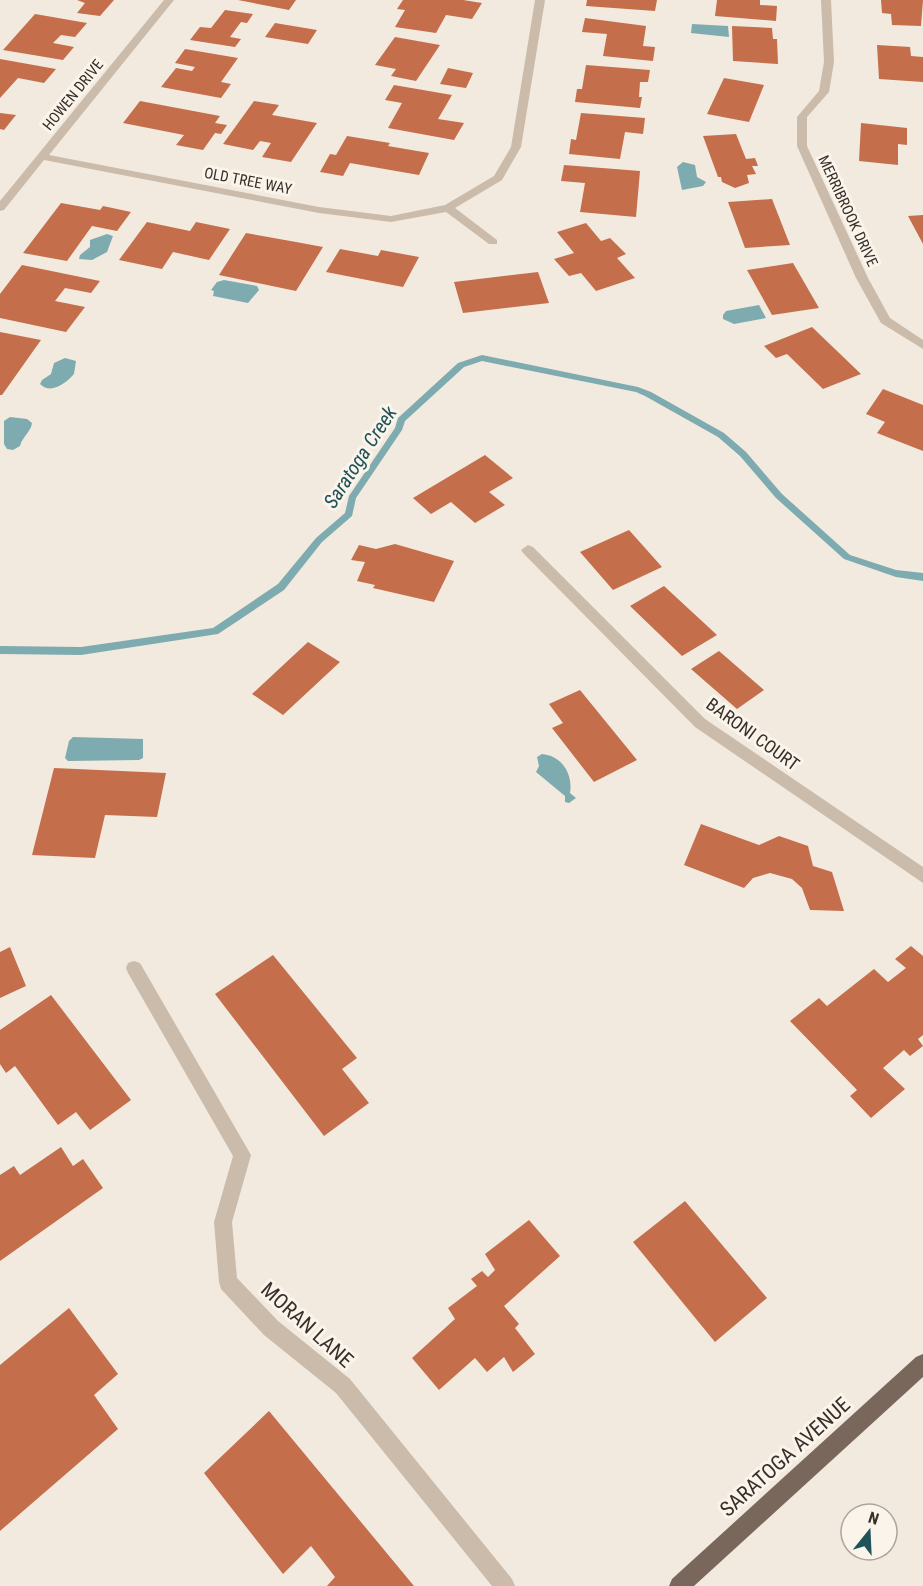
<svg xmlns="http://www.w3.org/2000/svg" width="923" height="1586" font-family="'Roboto Condensed',sans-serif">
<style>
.water{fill:#7eabaf}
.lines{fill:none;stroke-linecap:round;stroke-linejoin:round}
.stream{fill:#7eabaf;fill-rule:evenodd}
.building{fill:#c46e4b}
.minor{fill:#cbbbaa;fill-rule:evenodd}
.primary{fill:#7a675b;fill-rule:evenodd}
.labels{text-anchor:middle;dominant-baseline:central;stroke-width:6;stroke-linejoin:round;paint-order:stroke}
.far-street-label{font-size:15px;fill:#382f2a;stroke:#faf4eb}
.street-label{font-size:18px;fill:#382f2a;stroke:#faf4eb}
.water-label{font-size:20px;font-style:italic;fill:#205359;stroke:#faf4eb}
.near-street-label{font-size:21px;fill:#382f2a;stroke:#faf4eb}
</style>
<rect width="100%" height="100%" fill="#f2eadf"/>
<path class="water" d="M 692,24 L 728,26 L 729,37 L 691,33 Z
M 683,162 L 695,165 L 697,177 L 706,182 L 703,186 L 682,190 L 677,167 Z
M 107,234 L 113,236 L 107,252 L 92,260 L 79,259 L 80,255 L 90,247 L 90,240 Z
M 224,280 L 257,286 L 259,290 L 248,303 L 213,296 L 214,291 L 211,290 L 217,282 Z
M 759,305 L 766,318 L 734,324 L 723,319 L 723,315 L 726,311 Z
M 65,358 L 76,361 L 74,374 C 66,383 51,395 40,384 L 42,380 L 51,374 L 54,363 Z
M 10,417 L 27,419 L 32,423 C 31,432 22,437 20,446 L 13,450 L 7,449 L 4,444 L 4,421 Z
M 73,737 L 143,739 L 143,758 L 139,760 L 68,761 L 65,758 L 69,741 Z
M 542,754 C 563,756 573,775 570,793 L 576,798 L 569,803 L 565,802 L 565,796 L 536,772 L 539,766 L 537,757 Z"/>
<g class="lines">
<path class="stream" d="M 482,355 L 638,387 L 651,392 L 724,433 L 746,452 L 782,494 L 850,555 L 896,570 L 923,573 L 923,581 L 896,577 L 844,559 L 776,498 L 740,456 L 718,437 L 645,396 L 636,392 L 482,361 L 464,367 L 405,421 L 402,430 L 356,498 L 352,516 L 322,542 L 284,590 L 218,634 L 81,655 L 0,654 L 0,646 L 81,647 L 213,628 L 278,584 L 316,538 L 345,513 L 349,496 L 395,428 L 398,418 L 458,363 Z"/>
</g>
<path class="building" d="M 77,0 L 114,0 L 100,16 L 77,13 L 85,3 Z
M 238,0 L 296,0 L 289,10 Z
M 403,0 L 463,0 L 482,3 L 472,19 L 446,15 L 436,33 L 395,27 L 405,10 L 397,9 Z
M 587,0 L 657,0 L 655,11 L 586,6 Z
M 717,0 L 760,0 L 760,5 L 777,6 L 776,21 L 715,16 Z
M 881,0 L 923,0 L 921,26 L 892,25 L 891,14 L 882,13 Z
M 225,10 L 253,14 L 247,23 L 241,22 L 230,37 L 241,39 L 235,47 L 190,40 L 200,27 L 211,28 Z
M 35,14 L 87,23 L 75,37 L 61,35 L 53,43 L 74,47 L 63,60 L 3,50 Z
M 585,18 L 646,26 L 643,46 L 655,47 L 653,61 L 603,56 L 607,34 L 582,32 Z
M 275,23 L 317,30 L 308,44 L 265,37 Z
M 732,26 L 772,28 L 773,39 L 777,39 L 778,64 L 733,61 Z
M 395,37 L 440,45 L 416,81 L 391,76 L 396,69 L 375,65 Z
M 877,45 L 910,47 L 911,56 L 923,57 L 923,82 L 879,79 Z
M 185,49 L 238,58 L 221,82 L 231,84 L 221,98 L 161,87 L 176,68 L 192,71 L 195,67 L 175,63 Z
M 0,59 L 56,69 L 44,83 L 18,78 L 0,98 Z
M 586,65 L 650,70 L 648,82 L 640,82 L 639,97 L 642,97 L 640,108 L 575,102 L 577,89 L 582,89 Z
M 448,68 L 473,73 L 466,88 L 440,84 Z
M 724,78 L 764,85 L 749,122 L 707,114 Z
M 394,85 L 452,95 L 438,119 L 464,123 L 454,140 L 388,128 L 402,103 L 385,100 Z
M 140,101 L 220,116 L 215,123 L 227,125 L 221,134 L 215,133 L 203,150 L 176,145 L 184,135 L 123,123 Z
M 254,101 L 279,105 L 272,115 L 317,123 L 291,162 L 262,157 L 271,143 L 260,141 L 253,150 L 223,144 Z
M 0,113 L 16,115 L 4,130 L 0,129 Z
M 581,113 L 645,118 L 643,134 L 625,132 L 620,159 L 569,154 L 571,139 L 576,140 Z
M 861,123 L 907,128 L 907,145 L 898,144 L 898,165 L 859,161 Z
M 736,134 L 746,159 L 755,158 L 758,166 L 752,166 L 756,174 L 747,175 L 749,183 L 735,188 L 722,182 L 721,177 L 718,177 L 703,136 Z
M 347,136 L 390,143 L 388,146 L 429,153 L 419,175 L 350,163 L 343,176 L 320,172 L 330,154 L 336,155 Z
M 564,165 L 640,171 L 636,217 L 580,212 L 585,183 L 561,181 Z
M 772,199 L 790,245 L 745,248 L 728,202 Z
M 61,203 L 100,210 L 103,206 L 131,212 L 117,231 L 92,226 L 67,261 L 23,253 Z
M 923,215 L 923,244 L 908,216 Z
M 147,222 L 190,231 L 196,222 L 230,229 L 209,260 L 173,252 L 162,269 L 119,260 Z
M 586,223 L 601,241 L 610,238 L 626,254 L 617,258 L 635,278 L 596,291 L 581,273 L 569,276 L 554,259 L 574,253 L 557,232 Z
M 246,233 L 296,242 L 323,247 L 296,291 L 219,275 Z
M 340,249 L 378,256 L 381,250 L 419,257 L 403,287 L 326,272 Z
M 793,263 L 819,308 L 772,315 L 747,270 Z
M 22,265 L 100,281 L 91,293 L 65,288 L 55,301 L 85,307 L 66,332 L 0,318 L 0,294 Z
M 538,272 L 549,303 L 463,313 L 454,282 Z
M 812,327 L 861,374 L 823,389 L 787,354 L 776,358 L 764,346 Z
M 0,332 L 41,340 L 2,395 L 0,395 Z
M 883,389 L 923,405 L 923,451 L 877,433 L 885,422 L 866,414 Z
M 485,455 L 513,478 L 489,492 L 505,505 L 475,523 L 451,502 L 431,514 L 413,498 Z
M 629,530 L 662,567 L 613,590 L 580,552 Z
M 395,544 L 454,561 L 434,602 L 373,588 L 375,585 L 357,581 L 365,562 L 351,560 L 359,545 L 376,549 Z
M 664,586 L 717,635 L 682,656 L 630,606 Z
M 308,642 L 340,662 L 283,715 L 252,694 Z
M 719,651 L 764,690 L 737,709 L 691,669 Z
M 580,690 L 637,760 L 594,782 L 552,728 L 563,723 L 549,704 Z
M 54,768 L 166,773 L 157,817 L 105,815 L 95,858 L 32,855 Z
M 701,824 L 759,845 L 779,836 L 808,846 L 813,866 L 832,872 L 844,911 L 810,910 L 802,888 L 792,879 L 770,873 L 753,878 L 744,888 L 684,865 Z
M 911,946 L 923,956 L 923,1035 L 918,1039 L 923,1046 L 910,1056 L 904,1050 L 883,1068 L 905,1089 L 871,1118 L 850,1096 L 857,1090 L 790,1021 L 819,998 L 827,1006 L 874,969 L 888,982 L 906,968 L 895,959 Z
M 10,947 L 26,986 L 0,998 L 0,952 Z
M 273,955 L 357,1058 L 342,1069 L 369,1103 L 324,1136 L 215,994 Z
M 51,995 L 131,1100 L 90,1130 L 76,1112 L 58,1125 L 15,1066 L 6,1073 L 0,1064 L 0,1030 Z
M 61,1147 L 73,1166 L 83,1159 L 103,1188 L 0,1261 L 0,1175 L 14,1166 L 20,1175 Z
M 685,1201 L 767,1298 L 715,1342 L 633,1242 Z
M 529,1220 L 560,1256 L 504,1306 L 519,1324 L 515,1328 L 535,1354 L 513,1372 L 504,1357 L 487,1372 L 475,1358 L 439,1390 L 412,1358 L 455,1319 L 448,1308 L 477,1286 L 471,1279 L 482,1271 L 488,1277 L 495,1270 L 485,1254 Z
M 69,1308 L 118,1374 L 94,1395 L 118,1429 L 0,1531 L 0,1365 Z
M 269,1411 L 414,1586 L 327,1586 L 335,1577 L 311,1546 L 283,1574 L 204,1473 Z"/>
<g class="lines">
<path class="minor" d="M 164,0 L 174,0 L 49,155 L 319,207 L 391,216 L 445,205 L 494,176 L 511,147 L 535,0 L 545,0 L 521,147 L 502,180 L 455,208 L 497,240 L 497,244 L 489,244 L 446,212 L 391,222 L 319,213 L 44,160 L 4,210 L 0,211 L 0,201 Z
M 821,0 L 831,0 L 834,62 L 829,92 L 807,117 L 807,146 L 868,278 L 890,318 L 923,340 L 923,349 L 881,323 L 856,278 L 797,146 L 797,117 L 819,91 L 824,62 Z
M 528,545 L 533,547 L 705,719 L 923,867 L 923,883 L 695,727 L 523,553 L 521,550 Z
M 134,961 L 140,963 L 251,1155 L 232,1222 L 237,1278 L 278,1321 L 350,1379 L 512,1579 L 515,1586 L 492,1586 L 336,1393 L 264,1335 L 221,1289 L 219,1282 L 214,1222 L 233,1156 L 128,973 L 126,968 L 128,963 Z"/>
<path class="primary" d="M 923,1354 L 923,1377 L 694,1586 L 669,1586 L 672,1579 L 916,1357 Z"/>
</g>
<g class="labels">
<g class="far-street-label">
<text transform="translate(73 95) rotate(-51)">HOWEN DRIVE</text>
<text transform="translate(248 181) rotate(11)">OLD TREE WAY</text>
<text transform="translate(848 211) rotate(65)">MERRIBROOK DRIVE</text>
</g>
<g class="street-label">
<text transform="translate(753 734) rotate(36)">BARONI COURT</text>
</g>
<g class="water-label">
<text transform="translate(360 457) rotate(-57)">Saratoga Creek</text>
</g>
<g class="near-street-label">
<text transform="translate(307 1325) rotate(42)">MORAN LANE</text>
<text transform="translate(785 1457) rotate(-42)">SARATOGA AVENUE</text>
</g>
</g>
<g transform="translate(869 1532) rotate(18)"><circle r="28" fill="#faf4eb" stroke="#aca59e" stroke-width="1.5"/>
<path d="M0-4.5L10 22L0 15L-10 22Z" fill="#205359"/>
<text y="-9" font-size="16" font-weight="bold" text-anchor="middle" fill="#382f2a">N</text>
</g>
</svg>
